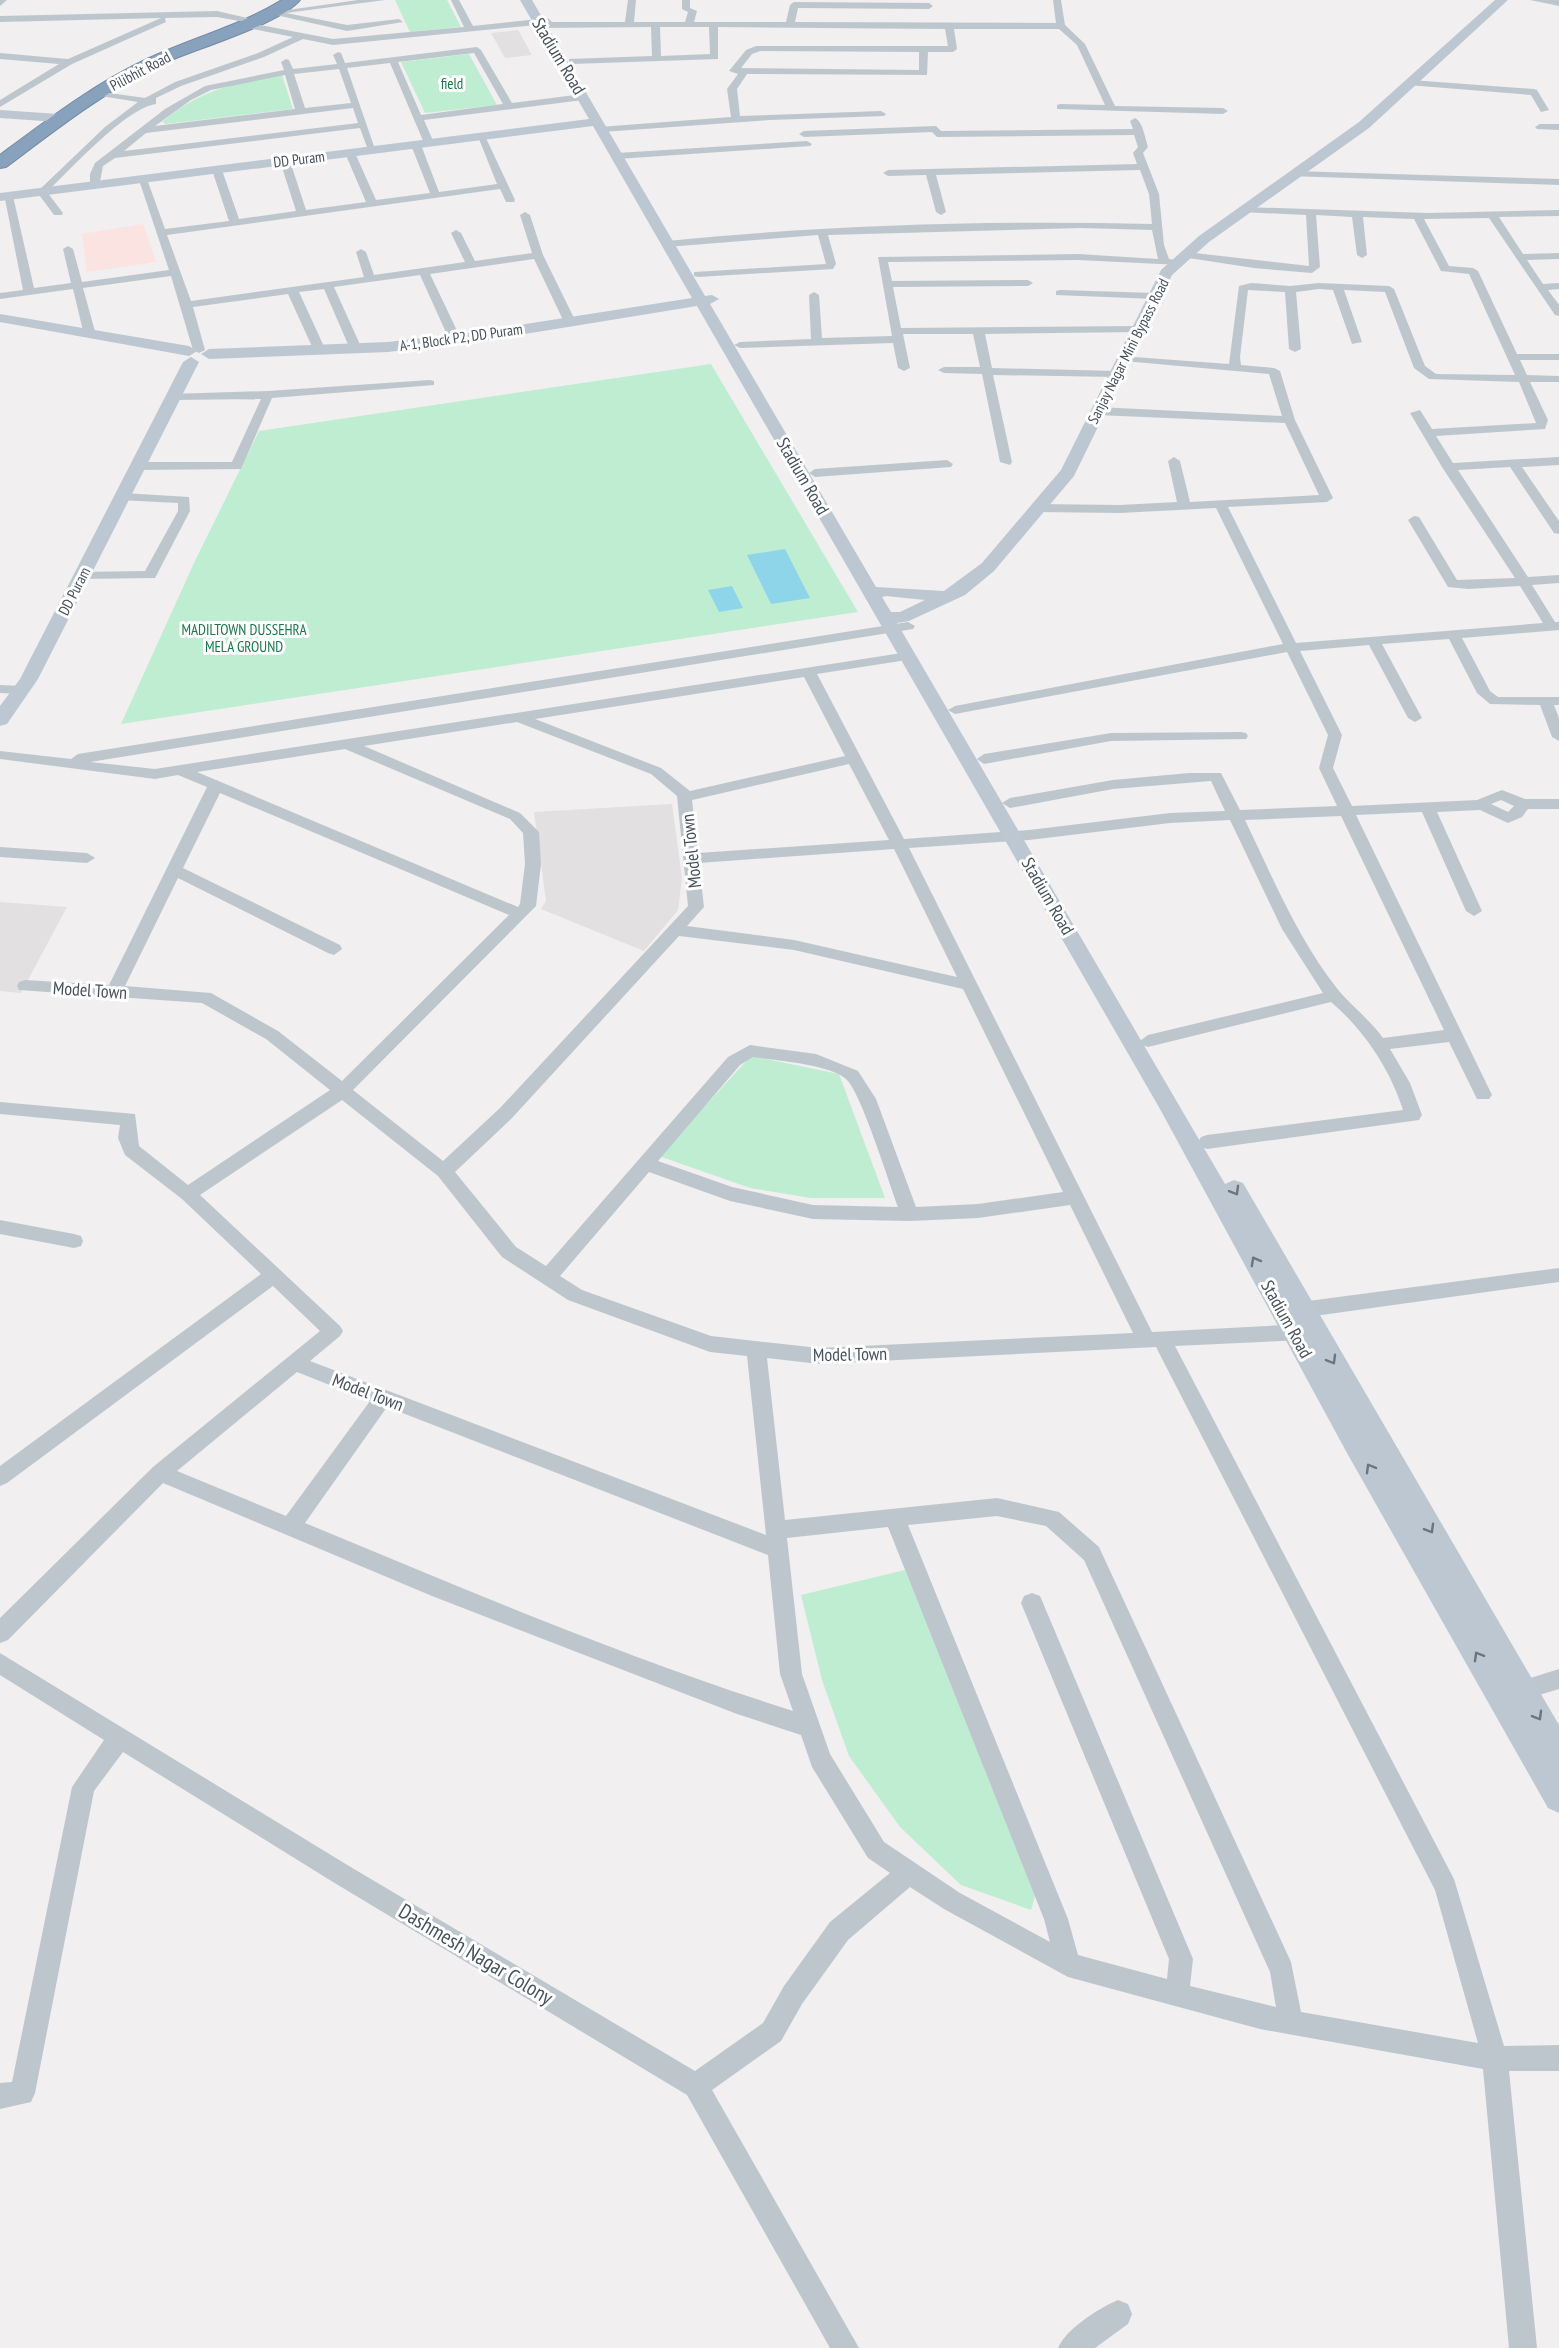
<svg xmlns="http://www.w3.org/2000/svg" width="1559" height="2348" font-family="'PT Sans Narrow',sans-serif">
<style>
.education{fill:#e2e0e1}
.medical{fill:#fae3e0}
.green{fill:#bfedd2}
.water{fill:#8ed5e9}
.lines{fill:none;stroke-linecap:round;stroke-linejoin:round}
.highway-casing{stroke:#748ca8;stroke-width:2}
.street{fill:#bec6cd;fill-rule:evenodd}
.secondary{fill:#bdc7d2;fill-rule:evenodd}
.highway{fill:#88a1bc;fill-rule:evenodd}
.oneway{stroke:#6b757f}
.labels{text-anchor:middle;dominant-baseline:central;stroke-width:6;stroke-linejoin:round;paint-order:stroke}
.far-street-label{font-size:15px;fill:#48525c;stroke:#fff}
.far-park-label{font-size:15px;fill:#1a7b4c;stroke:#fff}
.street-label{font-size:18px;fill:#48525c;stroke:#fff}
.near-street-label{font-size:21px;fill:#48525c;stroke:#fff}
</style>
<rect width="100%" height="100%" fill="#f1efef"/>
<path class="education" d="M 518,30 L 532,55 L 505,58 L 491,33 Z
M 672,804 L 682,878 L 678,910 L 644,951 L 541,909 L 546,901 L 534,812 Z
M 0,902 L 67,907 L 21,993 L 0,991 Z"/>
<path class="medical" d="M 143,224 L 156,262 L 87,272 L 82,234 Z"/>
<path class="green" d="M 395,0 L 447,0 L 461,27 L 410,32 Z
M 469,54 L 497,105 L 425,113 L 401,62 Z
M 282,75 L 293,109 L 166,124 L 162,122 C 202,89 231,84 282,75 Z
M 711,364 L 858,612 L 121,724 L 194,563 L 259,431 Z
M 751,1056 L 839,1074 L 885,1198 L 811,1198 L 750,1188 L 659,1156 Z
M 905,1570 L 1035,1896 L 1031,1910 L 961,1885 L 900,1827 L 849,1756 L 822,1680 L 801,1595 Z"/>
<path class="water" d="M 785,549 L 810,598 L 771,604 L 747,555 Z
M 732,586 L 743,608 L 719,612 L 708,590 Z"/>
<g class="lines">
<g class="highway-casing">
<path id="highway" d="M 282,0 L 300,0 C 280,25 188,51 155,67 C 101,94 54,131 6,167 L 0,168 L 0,155 C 47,120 94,84 147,59 C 191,38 240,26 282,0 Z"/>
</g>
<path class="street" d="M 0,0 L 7,0 L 0,6 Z
M 358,0 L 385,0 L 286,13 L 347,25 L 399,19 L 403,22 L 347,31 L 267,13 Z
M 451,0 L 459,0 L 473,26 L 548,18 L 552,22 L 625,22 L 628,0 L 636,0 L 634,22 L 685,22 L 688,12 L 682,9 L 682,0 L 690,0 L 690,8 L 697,11 L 694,22 L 786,22 L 790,5 L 794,2 L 929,3 L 933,6 L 929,9 L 798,8 L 795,22 L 1056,23 L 1053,0 L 1061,0 L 1065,25 L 1085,44 L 1115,106 L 1223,108 L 1228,111 L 1223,114 L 1057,109 L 1057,105 L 1060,104 L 1105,105 L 1077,45 L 1059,29 L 954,29 L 957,49 L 953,52 L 928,52 L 927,75 L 747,74 L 737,89 L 740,116 L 881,111 L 886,114 L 884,116 L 770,120 L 602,132 L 599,131 L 599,127 L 731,117 L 727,89 L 738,74 L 729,71 L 746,50 L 756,46 L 948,46 L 945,29 L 718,27 L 718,59 L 572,64 L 569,63 L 569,59 L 652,56 L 651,27 L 540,28 L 536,25 L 333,45 L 303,39 L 264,57 L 181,86 L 156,98 L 156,104 C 126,108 71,169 47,192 L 63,213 L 62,215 L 54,215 L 37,192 L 105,127 L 138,102 L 95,95 L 95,91 L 145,98 L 175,82 L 258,53 L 293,37 L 242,27 L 241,25 L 245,22 L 333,39 L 464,27 ZM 660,27 L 709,27 L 710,54 L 661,56 ZM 760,51 L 919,52 L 919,70 L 741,68 L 752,54 Z
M 1530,0 L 1559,0 L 1559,6 Z
M 217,11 L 260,21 L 256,24 L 217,17 L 165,18 L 166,22 L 72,64 L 0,107 L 0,100 L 59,64 L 0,59 L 0,53 L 68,59 L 161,18 L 0,22 L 0,16 Z
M 477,47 L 481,50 L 512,103 L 583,94 L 588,97 L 583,100 L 424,120 L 434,143 L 429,146 L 424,143 L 390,63 L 347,68 L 376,152 L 368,150 L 360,128 L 115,158 L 103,166 L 99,187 L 90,185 L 90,174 L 95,163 L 165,109 L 205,86 L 284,70 L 281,62 L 286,59 L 289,60 L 293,69 L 337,64 L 333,55 L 338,52 L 341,53 L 345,63 ZM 474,53 L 503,104 L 421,115 L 398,62 ZM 339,69 L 351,103 L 305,108 L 294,74 ZM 285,75 L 295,109 L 155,126 L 191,100 L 211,90 ZM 353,108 L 358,123 L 124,151 L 146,133 Z
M 1411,80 L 1534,89 L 1537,90 L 1549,110 L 1541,112 L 1531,95 L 1408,85 L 1406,83 Z
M 1135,118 C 1143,122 1145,138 1148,147 L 1143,153 L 1159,194 L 1164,245 L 1169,259 L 1181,261 L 1181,265 L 1078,260 L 888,262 L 892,281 L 1028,280 L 1033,283 L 1028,286 L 893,287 L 901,328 L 1138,326 L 1144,329 L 1138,332 L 985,334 L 992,368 L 1116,371 L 1122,374 L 1116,377 L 993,375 L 1012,462 L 1010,465 L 1000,462 L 982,374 L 944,373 L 938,370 L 944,367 L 980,367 L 973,334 L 903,334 L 910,368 L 904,371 L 898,368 L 893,343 L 740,348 L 734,345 L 740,342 L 811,339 L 809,295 L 814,292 L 819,295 L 822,338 L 892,336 L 878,257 L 1078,254 L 1158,259 L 1152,230 L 1081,228 L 828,235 L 836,264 L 833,269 L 698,277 L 694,276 L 694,272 L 826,264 L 818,235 L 667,247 L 662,244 L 667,241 C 828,225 990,220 1152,224 L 1149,194 L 1140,170 L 936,175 L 946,212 L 941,215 L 936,212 L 926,175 L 888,176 L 883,173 L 888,170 L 1137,164 L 1133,153 L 1138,147 L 1134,135 L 937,137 L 932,132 L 804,137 L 799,134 L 804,131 L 936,126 L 941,131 L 1133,129 L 1130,121 Z
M 1540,124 L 1559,124 L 1559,130 L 1537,129 L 1535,127 Z
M 477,134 L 485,136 L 515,200 L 514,202 L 506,202 L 500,189 L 167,235 L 191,301 L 364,277 L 356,252 L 361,249 L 366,252 L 374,275 L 465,262 L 451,233 L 456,230 L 461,233 L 475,261 L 532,253 L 520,215 L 525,212 L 530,215 L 543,255 L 575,320 L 573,322 L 563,320 L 534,259 L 430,274 L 461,339 L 455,342 L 449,339 L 420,275 L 334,287 L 362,349 L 356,352 L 350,349 L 324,289 L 299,292 L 326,351 L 320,354 L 314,351 L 288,294 L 193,307 L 205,350 L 199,353 L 193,350 L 171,276 L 83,288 L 96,335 L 90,338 L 84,335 L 73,289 L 0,299 L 0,293 L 23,290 L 4,194 L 13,196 L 34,288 L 71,283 L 63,249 L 68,246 L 73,249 L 82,282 L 169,270 L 138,177 L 147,179 L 165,229 L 229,221 L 212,170 L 217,167 L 222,170 L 239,219 L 296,211 L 280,161 L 285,158 L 290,161 L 306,210 L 366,202 L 345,153 L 350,150 L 355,153 L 376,200 L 430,193 L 411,145 L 416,142 L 421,145 L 439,192 L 497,184 Z
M 807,141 L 812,144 L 810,146 L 617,159 L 612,156 L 617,153 Z
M 1293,171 L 1559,179 L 1559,185 L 1289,176 L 1288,174 Z
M 1244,207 L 1428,213 L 1559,210 L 1559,216 L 1499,217 L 1523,254 L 1559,253 L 1559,259 L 1527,260 L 1543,284 L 1559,283 L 1559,289 L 1548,290 L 1559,305 L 1559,316 L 1555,315 L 1489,218 L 1424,219 L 1449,266 L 1473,268 L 1478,271 L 1517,354 L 1559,354 L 1559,360 L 1520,360 L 1527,375 L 1559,376 L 1559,382 L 1530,382 L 1548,420 L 1545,429 L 1436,436 L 1453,463 L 1559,457 L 1559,465 L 1522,467 L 1559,521 L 1559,534 L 1554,533 L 1510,467 L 1458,470 L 1528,577 L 1559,575 L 1559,583 L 1532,585 L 1555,622 L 1559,622 L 1559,630 L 1462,638 L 1490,691 L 1498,697 L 1559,697 L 1559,705 L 1554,705 L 1559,718 L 1559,741 L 1552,737 L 1540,705 L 1490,704 L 1477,693 L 1449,639 L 1382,644 L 1422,718 L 1415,722 L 1408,718 L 1369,645 L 1300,651 L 1342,735 L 1333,768 L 1352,806 L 1477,800 L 1502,790 L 1525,799 L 1559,799 L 1559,809 L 1528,809 L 1522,817 L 1508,823 L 1480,810 L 1437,812 L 1482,911 L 1474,916 L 1466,911 L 1422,812 L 1356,815 L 1492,1095 L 1489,1099 L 1477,1099 L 1449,1042 L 1390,1049 L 1410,1083 L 1422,1115 L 1419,1120 L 1207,1149 L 1201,1147 L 1198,1142 L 1201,1137 L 1207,1135 L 1403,1110 C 1390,1069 1364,1030 1331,1002 L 1148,1047 L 1142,1045 L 1140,1041 L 1148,1035 L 1323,993 L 1282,929 L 1230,820 L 1170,823 L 1029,840 L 909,848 L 1152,1332 L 1304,1324 L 1311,1326 L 1314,1332 L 1311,1338 L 1304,1340 L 1175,1346 L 1454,1879 L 1504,2046 L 1559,2045 L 1559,2071 L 1509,2071 L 1537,2348 L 1509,2348 L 1483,2069 L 1260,2029 L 1068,1977 L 944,1909 L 910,1887 L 848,1940 L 802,2004 L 781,2041 L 712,2090 L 859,2348 L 830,2348 L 687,2095 L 333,1882 L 123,1752 L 94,1791 L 35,2093 L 31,2102 L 0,2109 L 0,2083 L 12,2082 L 72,1787 L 104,1740 L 0,1675 L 0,1653 L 349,1866 L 695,2071 L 763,2023 L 784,1986 L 830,1922 L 890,1873 L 868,1858 L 812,1767 L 801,1735 L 737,1714 L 432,1596 L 163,1483 L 8,1640 L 0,1643 L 0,1618 L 153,1467 L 320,1331 L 273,1286 L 7,1483 L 0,1486 L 0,1466 L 261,1274 L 182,1199 L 125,1155 L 118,1138 L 120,1125 L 0,1114 L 0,1102 L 135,1114 L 139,1146 L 188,1185 L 330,1090 L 266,1039 L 202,1003 L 19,990 L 17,986 L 19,982 L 25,980 L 109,985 L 207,787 L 178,775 L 155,779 L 0,759 L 0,751 L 71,759 L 78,754 L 908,622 L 915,626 L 913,629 L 90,762 L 155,769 L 908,652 L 913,653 L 913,659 L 817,674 L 904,839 L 1029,830 L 1170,813 L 1225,811 L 1211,781 L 1113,789 L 1010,808 L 1002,803 L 1010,798 L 1113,780 L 1189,773 L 1221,773 L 1240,810 L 1337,806 L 1319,768 L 1328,735 L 1287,652 L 955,714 L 948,710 L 955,706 L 1283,644 L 1216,508 L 1120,513 L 1037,512 L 1031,508 L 1037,504 L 1120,505 L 1177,502 L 1168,461 L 1174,457 L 1180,461 L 1190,502 L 1319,495 L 1285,423 L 1097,415 L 1091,411 L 1097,407 L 1282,416 L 1269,374 L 1124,361 L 1118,358 L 1120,356 L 1229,364 L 1239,286 L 1251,283 L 1290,286 L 1319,283 L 1389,286 L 1394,289 L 1425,366 L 1436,374 L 1515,375 L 1469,274 L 1441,271 L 1414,219 L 1363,217 L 1367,255 L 1362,258 L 1357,255 L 1352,217 L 1316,215 L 1320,267 L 1312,273 L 1254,268 L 1182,257 L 1182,253 L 1186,252 L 1309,266 L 1306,215 L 1240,212 L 1240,208 ZM 1319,289 L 1333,290 L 1352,344 L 1362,342 L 1344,290 L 1385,292 L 1414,368 L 1429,379 L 1519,382 L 1536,423 L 1432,429 L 1420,410 L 1410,413 L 1442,467 L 1515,578 L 1457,580 L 1419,517 L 1414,516 L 1408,520 L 1448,587 L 1468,589 L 1520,586 L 1543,623 L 1296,643 L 1228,507 L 1327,502 L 1333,498 L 1295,420 L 1280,371 L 1274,368 L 1241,365 L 1240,357 L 1248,290 L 1285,292 L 1289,349 L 1295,352 L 1301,349 L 1296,292 ZM 804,677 L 845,756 L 690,791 L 661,768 L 535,719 ZM 517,722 L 651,774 L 677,796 L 688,906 L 500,1108 L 443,1161 L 353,1090 L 536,906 L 541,864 L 539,832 L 520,813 L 364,746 ZM 345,749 L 510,819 L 523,833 L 525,864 L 520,904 L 518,907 L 197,772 ZM 849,764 L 889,840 L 698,853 L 692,800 ZM 220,793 L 509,915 L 342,1081 L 278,1031 L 211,993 L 125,986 L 178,878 L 328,953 L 334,955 L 342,949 L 340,945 L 183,868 ZM 1501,800 L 1514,806 L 1508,812 L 1491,804 ZM 1341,816 L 1444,1030 L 1383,1038 C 1370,1020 1353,1007 1339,991 C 1298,940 1273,878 1245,820 ZM 894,849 L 957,977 L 794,940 L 687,926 L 704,907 L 699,863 ZM 679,936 L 794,950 L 963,989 L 1063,1192 L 978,1204 L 916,1207 L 876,1099 L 858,1071 L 816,1054 L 750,1045 L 728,1057 L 546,1266 L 516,1247 L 455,1172 L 512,1118 ZM 753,1057 C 777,1061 828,1064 846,1079 C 861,1092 889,1183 898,1207 L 813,1205 L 732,1187 L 658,1161 L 740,1065 ZM 342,1100 L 438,1176 L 502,1257 L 568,1300 L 710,1352 L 747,1356 L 766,1535 L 310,1361 L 340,1336 L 343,1331 L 340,1326 L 200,1195 ZM 649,1172 L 730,1201 L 813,1219 L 910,1221 L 978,1218 L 1070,1205 L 1133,1333 L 819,1348 L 711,1336 L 582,1290 L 560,1276 ZM 1156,1347 L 1435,1890 L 1478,2043 L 1301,2012 L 1291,1962 L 1099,1547 L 1059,1512 L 997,1498 L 785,1520 L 767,1358 L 819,1364 ZM 297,1372 L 370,1401 L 286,1516 L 177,1471 ZM 387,1407 L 768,1555 L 780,1674 L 793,1711 C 629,1659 464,1589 305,1523 ZM 997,1516 L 1046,1526 L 1084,1560 L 1270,1972 L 1276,2007 L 1190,1986 L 1193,1959 L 1043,1603 L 1040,1596 L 1032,1593 L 1024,1596 L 1021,1603 L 1169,1959 L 1167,1979 L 1078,1955 L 1068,1919 L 908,1525 ZM 888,1527 L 1044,1919 L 1050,1942 L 960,1893 L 884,1842 L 830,1754 L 802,1674 L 787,1538 Z
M 1060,290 L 1155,293 L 1160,296 L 1155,299 L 1056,295 L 1056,291 Z
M 430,380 L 434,381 L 434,385 L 272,398 L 241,469 L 139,470 L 133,466 L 139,462 L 232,462 L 261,399 L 174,400 L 168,396 L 170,394 L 268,391 Z
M 947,460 L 953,464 L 951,467 L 815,477 L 809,473 L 815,469 Z
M 123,493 L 189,497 L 190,511 L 155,578 L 77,579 L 75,576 L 82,572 L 145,571 L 178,511 L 178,503 L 119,500 L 117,497 Z
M 0,685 L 21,686 L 28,690 L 21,694 L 0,693 Z
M 1241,732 L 1246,733 L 1248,736 L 1246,739 L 1111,741 L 984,764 L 977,759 L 984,754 L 1111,733 Z
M 0,847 L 87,853 L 95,858 L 87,863 L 0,857 Z
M 0,1220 L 74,1234 L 81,1236 L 83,1241 L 81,1246 L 74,1248 L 0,1234 Z
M 1559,1268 L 1559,1282 L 1293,1319 L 1286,1316 L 1283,1311 L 1286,1306 L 1293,1303 Z
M 1559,1669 L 1559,1689 L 1522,1700 L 1514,1697 L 1511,1690 L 1514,1683 Z
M 1118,2300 L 1128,2304 L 1132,2314 L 1128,2324 L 1095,2348 L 1058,2348 C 1066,2329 1099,2308 1118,2300 Z"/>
<path class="secondary" d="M 520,0 L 532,0 L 705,296 L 712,295 L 719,299 L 710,304 L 876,587 L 944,591 L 982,563 L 1061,470 L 1161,270 L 1199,236 L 1359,122 L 1495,0 L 1508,0 L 1369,128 L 1209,242 L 1172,275 L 1074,476 L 994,571 L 965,595 L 909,621 L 897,623 L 1225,1184 L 1234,1180 L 1243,1183 L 1559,1725 L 1559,1813 L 1548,1808 L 1347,1453 L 1160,1109 L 697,306 L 475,342 L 388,352 L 209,359 L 201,354 L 209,349 L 388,342 L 475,332 L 692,298 L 593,126 L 0,201 L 0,193 L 589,119 ZM 882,597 L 886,596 L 925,600 L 900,612 L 891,612 Z
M 0,110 L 58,114 L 64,118 L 58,122 L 0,118 Z
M 0,314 L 189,346 L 197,351 L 189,356 L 0,322 Z
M 191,357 L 199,362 L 38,679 L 7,724 L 0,726 L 0,706 L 20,679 L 183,362 Z"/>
<use href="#highway" class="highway"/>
</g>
<defs><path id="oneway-chevron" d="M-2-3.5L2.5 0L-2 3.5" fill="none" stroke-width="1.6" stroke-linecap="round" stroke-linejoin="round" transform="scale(1.5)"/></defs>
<g class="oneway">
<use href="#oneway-chevron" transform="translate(1235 1191) rotate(60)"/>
<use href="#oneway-chevron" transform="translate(1255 1261) rotate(-119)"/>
<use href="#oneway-chevron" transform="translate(1332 1360) rotate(60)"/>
<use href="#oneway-chevron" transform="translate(1370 1468) rotate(-120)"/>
<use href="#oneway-chevron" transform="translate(1430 1529) rotate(60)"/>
<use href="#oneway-chevron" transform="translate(1478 1656) rotate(-120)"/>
<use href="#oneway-chevron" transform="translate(1538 1716) rotate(60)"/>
</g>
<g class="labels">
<g class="far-street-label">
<text transform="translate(140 71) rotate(-28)">Pilibhit Road</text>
<text transform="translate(299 159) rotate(-7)">DD Puram</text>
<text transform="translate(461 337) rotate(-8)">A-1, Block P2, DD Puram</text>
<text transform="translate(1128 351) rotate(-63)">Sanjay Nagar Mini Bypass Road</text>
<text transform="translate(74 591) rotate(-63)">DD Puram</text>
</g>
<g class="far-park-label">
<text x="452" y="83">field</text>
<text x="244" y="629">MADILTOWN DUSSEHRA<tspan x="244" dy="17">MELA GROUND</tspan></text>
</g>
<g class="street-label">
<text transform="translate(559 56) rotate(59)">Stadium Road</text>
<text transform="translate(803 476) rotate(60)">Stadium Road</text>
<text transform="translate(691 851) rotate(-96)">Model Town</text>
<text transform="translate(1048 896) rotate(60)">Stadium Road</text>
<text transform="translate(90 990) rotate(4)">Model Town</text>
<text transform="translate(1287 1319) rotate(61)">Stadium Road</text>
<text transform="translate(850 1354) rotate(-1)">Model Town</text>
<text transform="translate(368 1392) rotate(21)">Model Town</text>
</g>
<g class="near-street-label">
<text transform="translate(476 1954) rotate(31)">Dashmesh Nagar Colony</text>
</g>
</g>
</svg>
